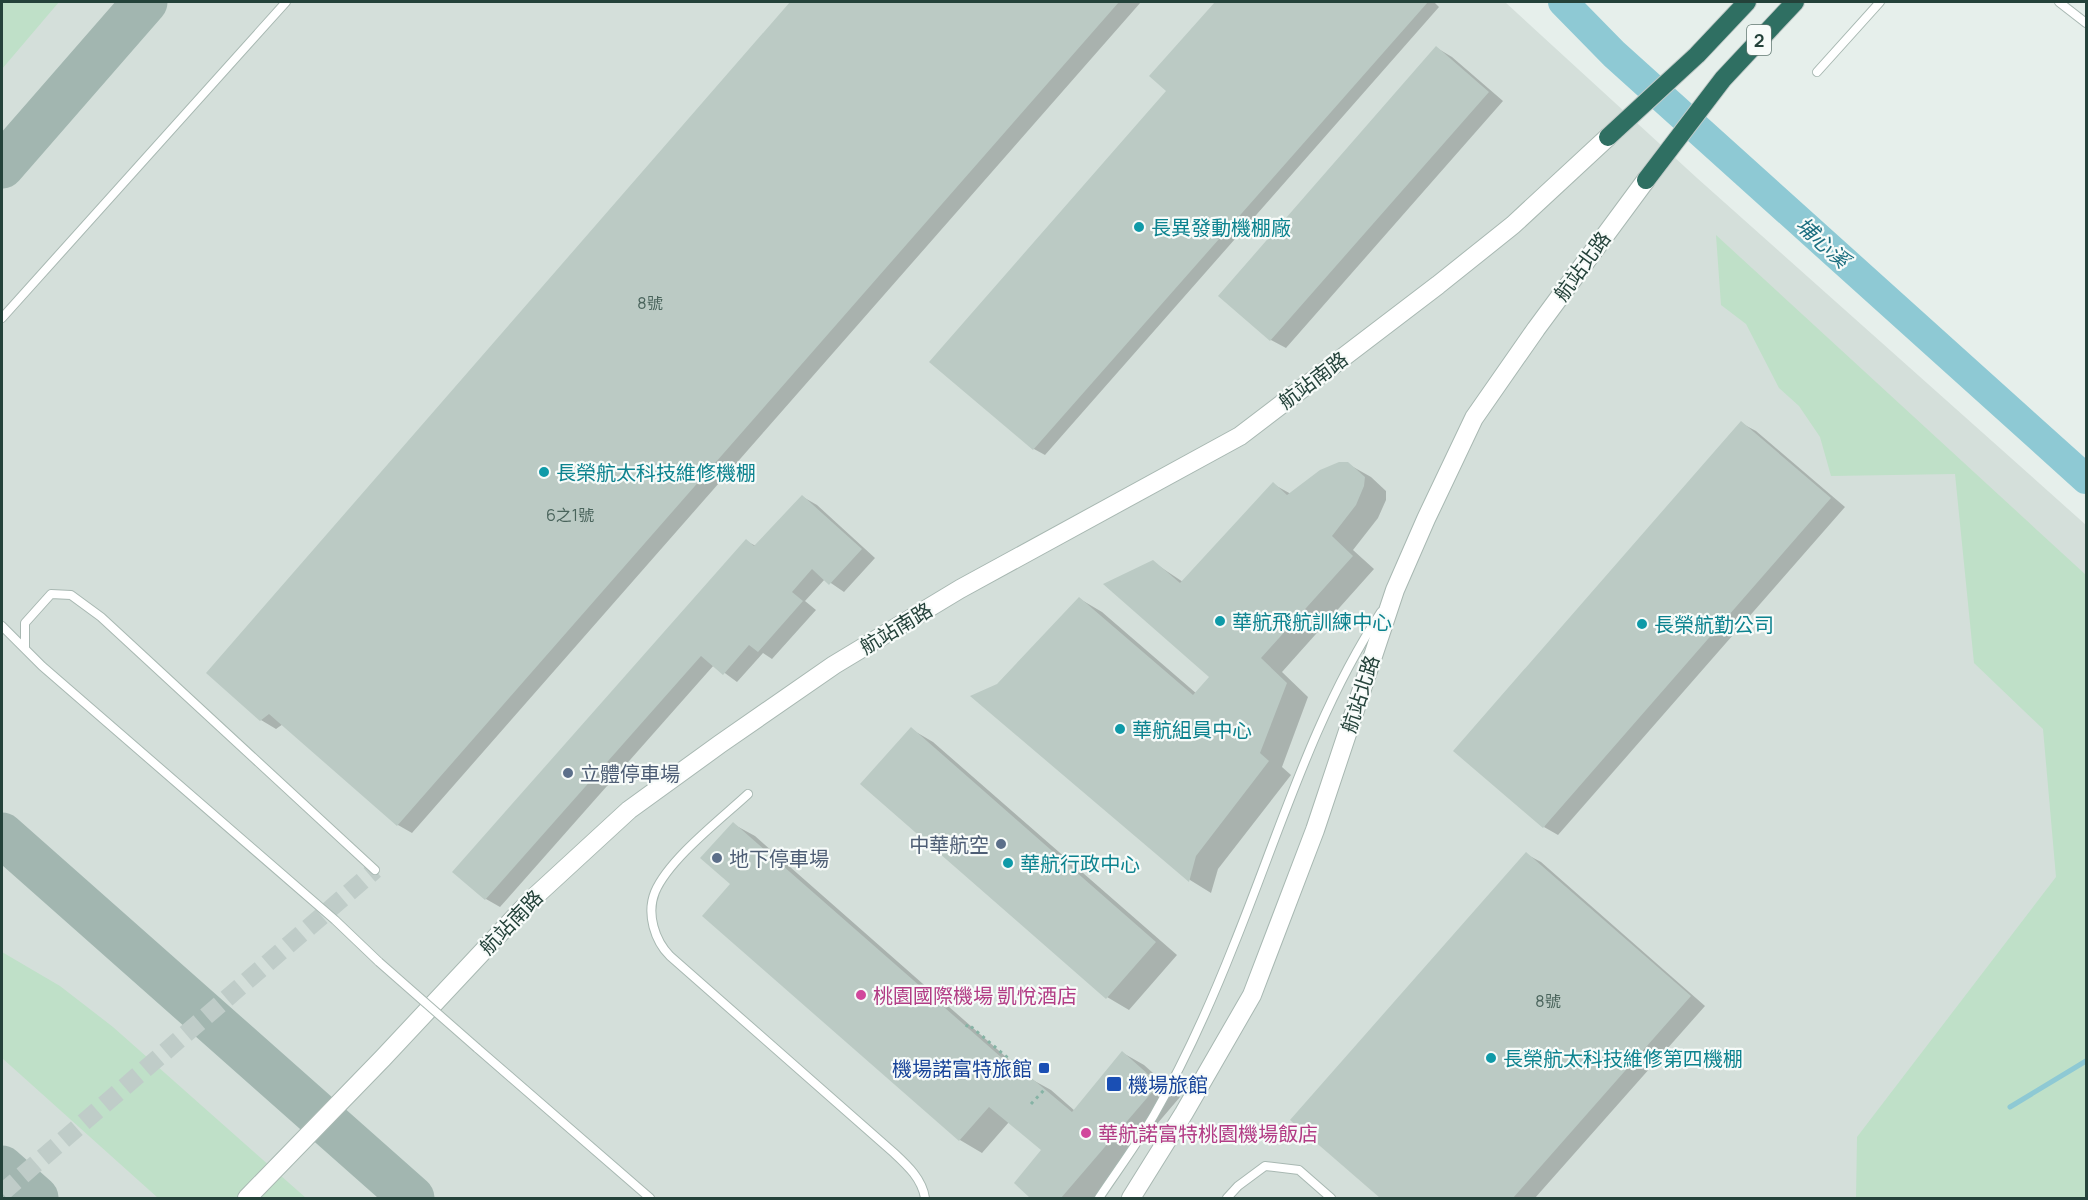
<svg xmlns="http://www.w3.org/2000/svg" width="2088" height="1200" font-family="Manrope,'Noto Sans TC',sans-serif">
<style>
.built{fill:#d4dfda}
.green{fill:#bfe0c8}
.shadow{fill:#0003}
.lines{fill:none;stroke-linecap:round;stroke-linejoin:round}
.stream{stroke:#8ec9d4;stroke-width:5}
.river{stroke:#8ec9d4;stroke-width:30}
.taxiway{stroke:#a2b6b0;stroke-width:45}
.building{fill:#bbcac4}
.tertiary-tunnel{stroke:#bfccc8;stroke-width:18;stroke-dasharray:18 9;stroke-linecap:butt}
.service-casing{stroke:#a8b8b2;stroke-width:10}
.tertiary-casing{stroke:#a8b8b2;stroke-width:20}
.motorway-casing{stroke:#c2cac8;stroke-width:20}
.path{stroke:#86b3a5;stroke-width:3;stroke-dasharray:3 4.5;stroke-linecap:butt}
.service{stroke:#fff;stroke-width:8}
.tertiary{stroke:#fff;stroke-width:18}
.motorway{stroke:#2f6f62;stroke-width:18}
.service-bridge-casing{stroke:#a8b8b2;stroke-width:10;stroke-linecap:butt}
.service-bridge{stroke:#fff;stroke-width:8}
.culture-dot{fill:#0f9aa8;stroke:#f7fbf9;stroke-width:2}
.service-dot{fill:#5c6f8a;stroke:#f7fbf9;stroke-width:2}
.hotel-dot{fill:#d1479c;stroke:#f7fbf9;stroke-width:2}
.transit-dot{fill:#1a4fb4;stroke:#f7fbf9;stroke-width:2}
.labels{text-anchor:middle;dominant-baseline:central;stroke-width:4.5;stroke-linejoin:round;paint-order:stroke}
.number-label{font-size:16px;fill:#4a645c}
.shield{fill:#f7fbf9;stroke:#637a73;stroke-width:1.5}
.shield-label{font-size:18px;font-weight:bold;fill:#24423a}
.culture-label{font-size:20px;fill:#0d838f;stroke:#f7fbf9;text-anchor:start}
.street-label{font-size:20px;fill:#24423a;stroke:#f7fbf9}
.service-label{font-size:20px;fill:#4e5e75;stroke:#f7fbf9;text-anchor:start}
.hotel-label{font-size:20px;fill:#b23c85;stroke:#f7fbf9;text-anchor:start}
.transit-label{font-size:20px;fill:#164399;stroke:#f7fbf9;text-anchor:end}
.water-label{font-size:21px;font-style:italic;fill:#1c6f80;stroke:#f7fbf9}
</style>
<rect width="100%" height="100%" fill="#e6efeb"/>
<path class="built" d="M 2,2 L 1505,2 L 1697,178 L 2086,525 L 2086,1198 L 2,1198 Z"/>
<path class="green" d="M 2,2 L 59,2 L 2,69 Z
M 1716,235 L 2086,575 L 2086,1198 L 1856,1198 L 1857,1137 L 2056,877 L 2043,729 L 1974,663 L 1955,474 L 1831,476 L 1820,437 L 1799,406 L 1779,388 L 1746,324 L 1721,305 Z
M 2,952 L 60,986 L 113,1027 L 306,1198 L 158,1198 L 2,1058 Z"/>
<path class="shadow" d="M 792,2 L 1141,2 L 412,833 L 398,825 L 283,724 L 276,729 L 261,720 L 208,673 Z
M 1217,2 L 1434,2 L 1439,7 L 1045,455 L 1034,449 L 931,362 L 1168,91 L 1151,76 Z
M 1437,48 L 1452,57 L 1503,101 L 1286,348 L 1271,340 L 1220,295 Z
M 1741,423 L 1756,431 L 1845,507 L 1558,835 L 1544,827 Z
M 1348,464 L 1371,477 L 1386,491 L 1386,500 L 1378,518 L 1353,550 L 1374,569 L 1282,672 L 1308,697 L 1282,767 L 1291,775 L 1218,869 L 1211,893 L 1190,880 L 973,696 L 997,685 L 1080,599 L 1102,612 L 1197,694 L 1211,677 L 1153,562 L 1183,582 L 1273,484 L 1291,494 Z
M 803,497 L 817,505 L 875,558 L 844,592 L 825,579 L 805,601 L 816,610 L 772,659 L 763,653 L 737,682 L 714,665 L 500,907 L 486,899 L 454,871 L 746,541 L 756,546 Z
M 911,729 L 933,742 L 1177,955 L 1129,1010 L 1107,997 Z
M 733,824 L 755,836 L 1031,1079 L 1051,1090 L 1075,1111 L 1123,1053 L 1144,1065 L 1180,1097 L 1094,1198 L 1032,1198 L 1016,1183 L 1043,1150 L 1009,1122 L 982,1153 L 960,1140 L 704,915 L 732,884 Z
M 1526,854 L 1541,862 L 1705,1006 L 1535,1198 L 1383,1198 L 1292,1119 Z"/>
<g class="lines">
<path class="stream" d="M 2010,1107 L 2086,1061"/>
<path class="river" d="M 1563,2 L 1614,54 L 2086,479"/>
<path class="taxiway" d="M 2,166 L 145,2
M 2,835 L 412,1198
M 2,1168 L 36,1198"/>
</g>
<path class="building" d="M 790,2 L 1119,2 L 397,826 L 269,714 L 260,721 L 206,673 Z
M 1215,2 L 1428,2 L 1033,450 L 929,362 L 1166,91 L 1149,76 Z
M 1436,46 L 1489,92 L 1270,341 L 1218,296 Z
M 1741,421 L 1831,498 L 1543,828 L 1453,751 Z
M 1339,462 L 1348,462 L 1365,477 L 1364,486 L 1356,505 L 1332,536 L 1353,556 L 1261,658 L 1287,683 L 1260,753 L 1269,761 L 1196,856 L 1189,882 L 970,696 L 997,684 L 1079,597 L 1193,695 L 1209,677 L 1103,584 L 1153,560 L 1180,583 L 1273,482 L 1287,495 L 1320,470 Z
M 802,495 L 862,549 L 829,585 L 812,569 L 792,592 L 803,601 L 758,652 L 749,645 L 723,675 L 701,656 L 485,900 L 452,872 L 746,539 L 754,546 Z
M 911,727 L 1156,942 L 1106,999 L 860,784 Z
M 733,822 L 1026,1079 L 1029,1076 L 1072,1112 L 1122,1051 L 1159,1084 L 1061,1198 L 1030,1198 L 1014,1183 L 1041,1150 L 989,1107 L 959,1141 L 702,916 L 730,884 L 700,858 Z
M 1526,852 L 1691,996 L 1513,1198 L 1380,1198 L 1290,1120 Z"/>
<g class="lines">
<path class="tertiary-tunnel" d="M 2,1193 L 375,870"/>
<g class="service-casing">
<path id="service" d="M 2059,2 L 2086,23
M 1817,72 L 1880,2
M 2,318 L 286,2
M 2,626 L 42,666 L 335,920 L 379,962
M 25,648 L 25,623 L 51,594 L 71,595 L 101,617 L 375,870
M 748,794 C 721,819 669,859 655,892 C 646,914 655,941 670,956 L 894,1153 C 908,1166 922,1179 925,1198
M 477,1048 L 650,1198
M 1099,1198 C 1117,1171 1137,1144 1154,1115 C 1185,1061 1210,1005 1233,947 C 1279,834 1314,714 1381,612
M 1227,1198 L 1238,1186 L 1265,1166 L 1299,1170 L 1331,1198"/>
</g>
<g class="tertiary-casing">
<path id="tertiary" d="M 247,1198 L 383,1058 L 530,901 L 629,810 L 720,744 L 834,665 L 960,589 L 1240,436 L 1438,285 L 1513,225 L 1608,137
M 1131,1198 L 1184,1113 L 1252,995 L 1315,830 L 1395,590 L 1426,519 L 1474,418 L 1536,329 L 1646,180"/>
</g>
<g class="motorway-casing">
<path id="motorway" d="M 1608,137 L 1697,55 L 1747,2
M 1646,180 L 1723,79 L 1795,2"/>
</g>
<path class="path" d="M 966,1027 L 968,1024 L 1029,1076
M 1031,1104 L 1045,1089"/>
<use href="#service" class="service"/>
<use href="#tertiary" class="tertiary"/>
<use href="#motorway" class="motorway"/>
<g class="service-bridge-casing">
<path id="service-bridge" d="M 379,962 L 477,1048"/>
</g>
<use href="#service-bridge" class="service-bridge"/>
</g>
<g class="culture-dot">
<circle cx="1139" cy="227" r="6"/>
<circle cx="544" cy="472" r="6"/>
<circle cx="1220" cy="621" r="6"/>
<circle cx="1642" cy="624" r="6"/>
<circle cx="1120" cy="729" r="6"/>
<circle cx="1008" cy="863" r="6"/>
<circle cx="1491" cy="1058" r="6"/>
</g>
<g class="service-dot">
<circle cx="568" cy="773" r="6"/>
<circle cx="1001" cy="844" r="6"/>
<circle cx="717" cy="858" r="6"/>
</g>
<g class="hotel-dot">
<circle cx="861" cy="995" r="6"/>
<circle cx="1086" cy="1133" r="6"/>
</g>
<g class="transit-dot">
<rect x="1038" y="1062" width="12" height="12" rx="3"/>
<rect x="1106" y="1076" width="16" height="16" rx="3"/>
</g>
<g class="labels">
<g class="number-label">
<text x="650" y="303">8號</text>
<text x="570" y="515">6之1號</text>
<text x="1548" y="1001">8號</text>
</g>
<rect class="shield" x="1747" y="25" width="24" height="30" rx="4.5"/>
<g class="shield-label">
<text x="1759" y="40">2</text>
</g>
<g class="culture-label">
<text x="1151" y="227">長異發動機棚廠</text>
<text x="556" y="472">長榮航太科技維修機棚</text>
<text x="1232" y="621">華航飛航訓練中心</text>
<text x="1654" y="624">長榮航勤公司</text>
<text x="1132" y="729">華航組員中心</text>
<text x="1020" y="863">華航行政中心</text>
<text x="1503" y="1058">長榮航太科技維修第四機棚</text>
</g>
<g class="street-label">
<text transform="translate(1582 266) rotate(-54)">航站北路</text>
<text transform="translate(1313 380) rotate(-37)">航站南路</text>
<text transform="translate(896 628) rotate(-31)">航站南路</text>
<text transform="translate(1360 694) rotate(-72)">航站北路</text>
<text transform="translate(511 922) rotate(-46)">航站南路</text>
</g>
<g class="service-label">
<text x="580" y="773">立體停車場</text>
<text x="989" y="844" text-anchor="end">中華航空</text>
<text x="729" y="858">地下停車場</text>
</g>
<g class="hotel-label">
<text x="873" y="995">桃園國際機場 凱悅酒店</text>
<text x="1098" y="1133">華航諾富特桃園機場飯店</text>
</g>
<g class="transit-label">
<text x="1032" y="1068">機場諾富特旅館</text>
<text x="1128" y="1084" text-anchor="start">機場旅館</text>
</g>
<g class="water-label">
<text transform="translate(1823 242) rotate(42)">埔心溪</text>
</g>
</g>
<rect width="2088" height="1200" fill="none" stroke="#24423a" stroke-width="6"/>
</svg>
